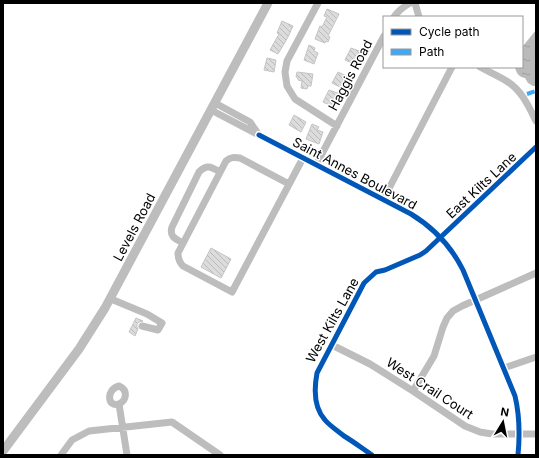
<svg xmlns="http://www.w3.org/2000/svg" width="539" height="458" font-family="Inter,sans-serif">
<style>
.water{fill:url(#water-ripples)}
.building{fill:url(#building-back-hatch);stroke:#c4c4c4}
.lines{fill:none;stroke-linecap:round;stroke-linejoin:round}
.minor{stroke:#bdbdbd;stroke-width:7}
.major{stroke:#bdbdbd;stroke-width:9}
.quiet{stroke:#3fa9f5;stroke-width:4;stroke-dasharray:8 4;stroke-linecap:butt}
.cycleway-casing{stroke:#fff;stroke-width:8}
.cycleway{stroke:#0057b8;stroke-width:5}
.labels{text-anchor:middle;dominant-baseline:central;stroke-width:3;stroke-linejoin:round;paint-order:stroke}
.street-label{font-size:13px;fill:#000;stroke:#fff}
</style>
<defs>
<pattern id="water-ripples" width="26" height="14" patternUnits="userSpaceOnUse"><rect width="26" height="14" fill="#bababa"/><path d="M2 4q2-2 4 0t4 0M15 11q2-2 4 0t4 0" fill="none" stroke="#9e9e9e"/></pattern>
<pattern id="building-back-hatch" width="6" height="6" patternUnits="userSpaceOnUse"><rect width="6" height="6" fill="#dcdcdc"/><path d="M-1 5l2 2M0 0l6 6M5-1l2 2" fill="none" stroke="#bbb"/></pattern>
</defs>
<rect width="100%" height="100%" fill="#fff"/>
<path class="water" d="M 536,30 L 536,86 L 533,86 L 528,83 L 525,78 C 519,77 516,73 515,67 L 522,67 L 522,51 L 523,46 Z"/>
<path class="building" d="M 327,9 L 339,14 L 328,36 L 330,37 L 328,42 L 326,41 L 325,43 L 315,39 L 320,26 L 322,27 L 327,17 L 324,16 Z
M 282,21 L 293,26 L 288,37 L 278,54 L 270,50 L 279,34 L 277,33 Z
M 309,45 L 315,48 L 314,51 L 318,53 L 314,64 L 304,60 Z
M 351,48 L 362,52 L 357,65 L 345,60 Z
M 267,58 L 276,60 L 274,72 L 264,70 Z
M 297,72 L 313,74 L 311,86 L 308,86 L 307,89 L 301,88 L 302,81 L 298,80 L 298,78 L 296,77 Z
M 338,72 L 351,78 L 348,83 L 346,82 L 342,88 L 332,83 Z
M 329,90 L 340,94 L 334,107 L 323,102 Z
M 294,115 L 306,122 L 301,132 L 289,125 Z
M 312,124 L 319,127 L 317,130 L 323,132 L 319,144 L 306,139 Z
M 211,248 L 231,259 L 221,278 L 201,267 Z
M 136,318 L 143,321 L 139,322 L 137,324 L 137,327 L 138,329 L 135,336 L 129,332 Z"/>
<g class="lines">
<path class="minor" d="M 318,3 L 287,61 L 285,72 L 287,86 L 295,99 L 337,126
M 415,3 L 419,17
M 394,17 C 398,11 403,7 410,3
M 480,67 C 489,72 499,76 508,82 C 522,91 529,107 536,121
M 211,110 L 259,135 L 250,122 L 215,103
M 259,135 L 411,214 C 434,228 451,246 463,270 L 515,396 C 520,417 520,434 518,455
M 316,165 L 384,36
M 289,184 L 240,158 C 234,157 231,157 226,161 L 178,253 C 178,259 179,262 183,266 L 232,292 L 303,158
M 383,200 L 452,67
M 183,243 C 176,239 169,237 172,227 L 199,172 C 207,164 211,167 220,172
M 111,299 L 147,314 L 162,323 L 158,330 L 142,326
M 332,345 L 370,364 L 413,391 L 465,426 L 480,432 L 492,434 L 536,434
M 504,368 L 536,357
M 413,391 L 434,356 L 443,327 L 447,318 L 453,311 L 462,306 L 536,273
M 119,404 C 127,400 128,390 119,386 C 106,389 107,408 119,404 L 127,455
M 61,455 L 72,440 L 89,431 L 172,422 L 220,455
M 372,455 C 363,449 354,442 344,436 C 338,431 330,426 325,420 C 314,408 314,389 317,373 L 364,283 L 376,272 L 385,270 L 420,255 L 426,251 L 536,147"/>
<path class="major" d="M 3,451 L 79,349 L 105,308 L 268,3"/>
<path class="quiet" d="M 527,94 L 536,91"/>
<g class="cycleway-casing">
<path id="cycleway" d="M 259,135 L 411,214 C 434,228 451,246 463,270 L 515,396 C 520,417 520,434 518,455
M 372,455 C 363,449 354,442 344,436 C 338,431 330,426 325,420 C 314,408 314,389 317,373 L 364,283 L 376,272 L 385,270 L 420,255 L 426,251 L 536,147"/>
</g>
<use href="#cycleway" class="cycleway"/>
</g>
<g class="labels">
<g class="street-label">
<text transform="translate(350 75) rotate(-62)">Haggis Road</text>
<text transform="translate(355 173) rotate(28)">Saint Annes Boulevard</text>
<text transform="translate(481 185) rotate(-43)">East Kilts Lane</text>
<text transform="translate(134 227) rotate(-62)">Levels Road</text>
<text transform="translate(332 320) rotate(-61)">West Kilts Lane</text>
<text transform="translate(430 388) rotate(33)">West Crail Court</text>
</g>
</g>
<rect width="539" height="458" fill="none" stroke="#000000" stroke-width="8"/>
<rect x="383" y="16" width="140" height="52" fill="#ffffff" stroke="#999999"/>
<rect x="391" y="29" width="20" height="6" fill="#0057b8" stroke="#999999"/>
<text x="419" y="36" font-size="12" fill="#000000">Cycle path</text>
<rect x="391" y="49" width="20" height="6" fill="#3fa9f5" stroke="#999999"/>
<text x="419" y="56" font-size="12" fill="#000000">Path</text>
<g transform="translate(503 422) rotate(10)" stroke="#ffffff" stroke-width="3" paint-order="stroke">
<path d="M0-3L7 15L0 10L-7 15Z" fill="#000000"/>
<text y="-6" font-size="11" font-weight="bold" text-anchor="middle" fill="#000000">N</text>
</g>
</svg>
